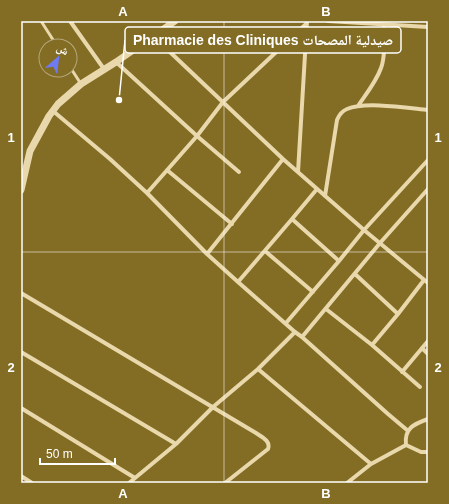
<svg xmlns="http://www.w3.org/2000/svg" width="449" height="504" font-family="Helvetica,'Noto Naskh Arabic',sans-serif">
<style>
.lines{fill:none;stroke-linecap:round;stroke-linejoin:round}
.service{stroke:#e8d8ac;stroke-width:3}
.minor{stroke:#e8d8ac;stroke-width:4}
.tertiary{stroke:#e8d8ac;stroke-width:7}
.grid{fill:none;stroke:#fff;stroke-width:1;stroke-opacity:0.55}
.leader{fill:none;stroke:#fff;stroke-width:1.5}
.callout-dot{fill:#fff;stroke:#836c23;stroke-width:1.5}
.callout{fill:#836c23;stroke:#fff;stroke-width:1.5}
.callout-label{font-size:14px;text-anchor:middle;font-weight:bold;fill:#fff}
.neatline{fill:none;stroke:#fff;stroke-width:1.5}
.grid-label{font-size:13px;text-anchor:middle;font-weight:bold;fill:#fff}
</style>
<rect width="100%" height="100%" fill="#836c23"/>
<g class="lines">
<path class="service" d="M 41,21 L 57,46
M 70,67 L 81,84"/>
<path class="minor" d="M 70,21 L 104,69
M 328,21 L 428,27
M 306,24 L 223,102 L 197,136 L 147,193 L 207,254 L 238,282 L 295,332 L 302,337 L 388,414 L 407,430
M 153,36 L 283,159 L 364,230 L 428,283
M 116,62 L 197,136 L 239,172
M 358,106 C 366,94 376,82 381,68 C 386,55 384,38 384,25
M 53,111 L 110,159 L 147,193
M 167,170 L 232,224
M 298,172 L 307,21
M 325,196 L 337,120 C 339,115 342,111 347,109 C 365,101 408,108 428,110
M 292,219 L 339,261
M 265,251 L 313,292
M 207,254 L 283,159
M 355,274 L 398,314
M 238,282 L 292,219 L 317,189
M 21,293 L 256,433 C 262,437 271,441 268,449 L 225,483
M 326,309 L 372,345 L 420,387
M 286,323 L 339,261 L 364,230 L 428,160
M 302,337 L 380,243 L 428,189
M 372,345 L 398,314 L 424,280
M 422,348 L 428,354
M 21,352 L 176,444
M 258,369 L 371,464
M 402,372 L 428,341
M 21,408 L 135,478
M 406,445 C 404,428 414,424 428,419
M 406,445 L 421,452 L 428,452
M 21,476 L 32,483
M 129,483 L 176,444 L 213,407 L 258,369 L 295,332
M 347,483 L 371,464 L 406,445"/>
<path class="tertiary" d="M 21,190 L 30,151 L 49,116 L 58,104 L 81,84 L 116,62 L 175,21"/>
</g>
<path class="grid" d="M 224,21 L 224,483M 21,252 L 428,252"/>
<path class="leader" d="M119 100L125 40"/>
<circle class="callout-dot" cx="119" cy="100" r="4"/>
<rect class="callout" x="125" y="27" width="276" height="26" rx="4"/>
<g class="callout-label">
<text x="263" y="45">Pharmacie des Cliniques صيدلية المصحات</text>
</g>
<rect width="449" height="504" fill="none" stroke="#836c23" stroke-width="44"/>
<g transform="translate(58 58) rotate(28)"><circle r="19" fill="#836c23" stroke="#b5a77b"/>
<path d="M0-3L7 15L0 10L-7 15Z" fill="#6f7bf3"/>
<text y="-6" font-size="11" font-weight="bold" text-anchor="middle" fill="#ffffff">ش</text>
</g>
<path d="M40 458v6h75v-6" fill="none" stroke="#ffffff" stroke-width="2"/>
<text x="46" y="458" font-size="12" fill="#ffffff" stroke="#836c23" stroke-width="3" paint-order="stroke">50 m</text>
<rect x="22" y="22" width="405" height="460" class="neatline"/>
<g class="grid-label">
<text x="123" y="16">A</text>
<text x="326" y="16">B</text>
<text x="11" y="142">1</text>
<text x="438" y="142">1</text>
<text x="11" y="372">2</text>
<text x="438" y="372">2</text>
<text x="123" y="498">A</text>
<text x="326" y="498">B</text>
</g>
</svg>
